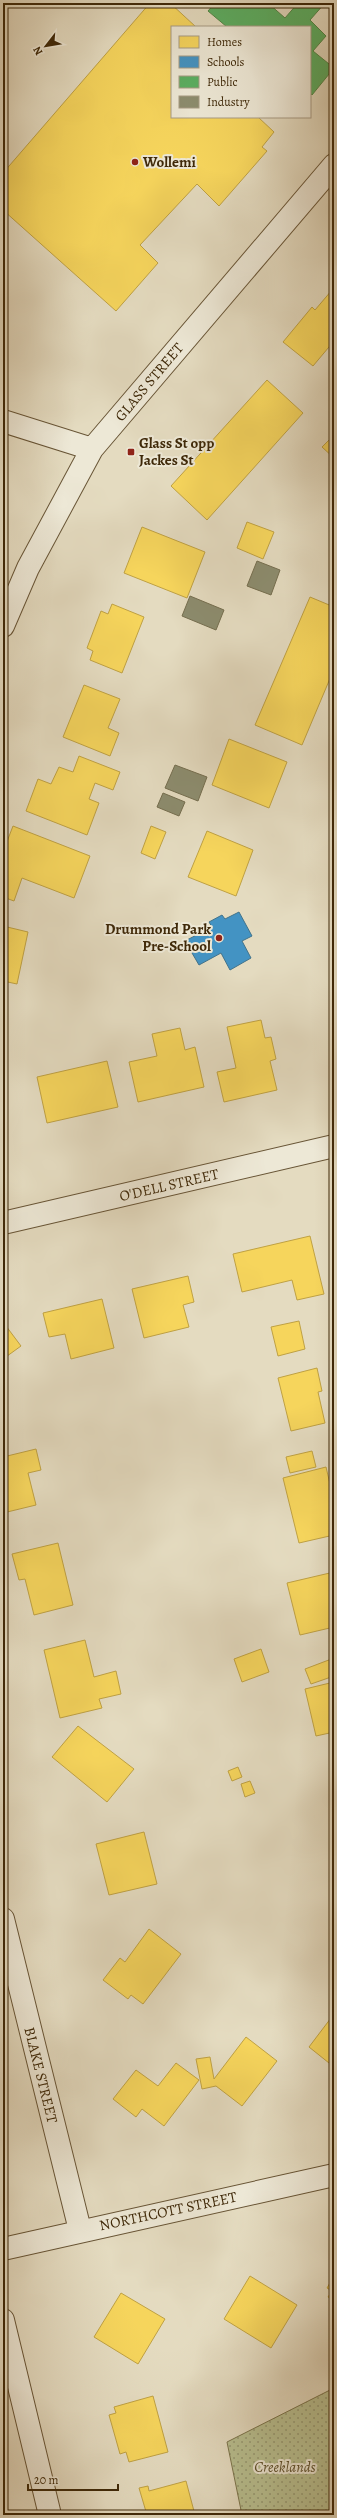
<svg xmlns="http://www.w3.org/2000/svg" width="337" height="2518" font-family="Alegreya,serif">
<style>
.grass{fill:url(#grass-dots);stroke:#7b744c}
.homes{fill:#f6d55c;stroke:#bfa143}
.schools{fill:#4393c3;stroke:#42738b}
.public{fill:#5aae61;stroke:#528646}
.industry{fill:#8c8c6e;stroke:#756e4f}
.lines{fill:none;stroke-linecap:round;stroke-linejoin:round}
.minor-casing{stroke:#685536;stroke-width:24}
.minor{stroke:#ede8d6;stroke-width:22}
.poi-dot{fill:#8f2418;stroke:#ede8d6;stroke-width:1.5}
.labels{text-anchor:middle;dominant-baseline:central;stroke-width:4;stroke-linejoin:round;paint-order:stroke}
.poi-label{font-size:15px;font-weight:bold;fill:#3e2808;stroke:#ede8d6;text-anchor:start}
.street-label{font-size:15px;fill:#3e2808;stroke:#ede8d6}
.park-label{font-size:15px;font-style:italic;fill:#5c4e2a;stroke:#ede8d6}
</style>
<defs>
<pattern id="grass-dots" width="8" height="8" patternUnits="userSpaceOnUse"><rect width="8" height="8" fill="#b8bf90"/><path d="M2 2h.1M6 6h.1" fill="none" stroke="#979b74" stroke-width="1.8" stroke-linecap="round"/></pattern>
</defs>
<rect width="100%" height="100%" fill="#e4dbc0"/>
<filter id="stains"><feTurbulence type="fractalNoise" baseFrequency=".005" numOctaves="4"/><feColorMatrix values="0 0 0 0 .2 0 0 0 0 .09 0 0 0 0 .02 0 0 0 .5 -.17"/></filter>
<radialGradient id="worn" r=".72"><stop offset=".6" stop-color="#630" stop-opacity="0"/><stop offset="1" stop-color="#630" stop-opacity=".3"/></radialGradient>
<path class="grass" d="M 334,2388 L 334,2515 L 242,2515 L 227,2442 Z"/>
<path class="homes" d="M 150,3 L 170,3 L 196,27 L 172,27 L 172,117 L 258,117 L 274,132 L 262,147 L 267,151 L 219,206 L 197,184 L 140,245 L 158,263 L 116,311 L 3,210 L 3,173 Z
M 332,290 L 334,292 L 334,320 L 331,323 L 334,325 L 334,341 L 313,366 L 283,342 L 312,307 L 315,310 Z
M 267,380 L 303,413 L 207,520 L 171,486 Z
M 334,435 L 334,458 L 322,447 Z
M 247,522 L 274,532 L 263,559 L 237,548 Z
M 142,527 L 205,552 L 187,598 L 124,573 Z
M 310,597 L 334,607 L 334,669 L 302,745 L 255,725 Z
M 112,604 L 144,617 L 122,673 L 90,660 L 93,651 L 87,648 L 101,611 L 108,614 Z
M 84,685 L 120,699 L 108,728 L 119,733 L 110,756 L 63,737 Z
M 229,739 L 287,762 L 269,808 L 212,785 Z
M 79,756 L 120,772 L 113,790 L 95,783 L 89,799 L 99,803 L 87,835 L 26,811 L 38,779 L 51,784 L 59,767 L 73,772 Z
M 13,826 L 90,856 L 74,898 L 22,878 L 14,901 L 3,897 L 3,852 Z
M 151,826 L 166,832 L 155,859 L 141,853 Z
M 207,831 L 253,850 L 236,896 L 188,877 Z
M 3,926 L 28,932 L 17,984 L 3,981 Z
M 261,1020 L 265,1038 L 271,1037 L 276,1059 L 270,1061 L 277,1090 L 224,1102 L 217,1072 L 236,1068 L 227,1027 Z
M 180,1028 L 185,1050 L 195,1047 L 204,1087 L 138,1102 L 129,1062 L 157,1056 L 152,1034 Z
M 107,1061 L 118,1107 L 47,1123 L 37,1077 Z
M 310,1236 L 324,1294 L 297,1300 L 292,1280 L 242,1292 L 233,1254 Z
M 188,1276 L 194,1302 L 183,1305 L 189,1327 L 144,1338 L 132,1289 Z
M 102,1299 L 114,1348 L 71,1359 L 65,1334 L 49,1337 L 43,1313 Z
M 299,1321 L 305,1349 L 278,1356 L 271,1327 Z
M 3,1322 L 21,1346 L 3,1359 Z
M 317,1368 L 322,1391 L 318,1392 L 325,1423 L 291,1431 L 278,1378 Z
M 36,1449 L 41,1470 L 28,1473 L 36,1505 L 3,1513 L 3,1457 Z
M 312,1451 L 316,1467 L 290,1473 L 286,1457 Z
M 326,1467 L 334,1501 L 334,1535 L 299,1543 L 283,1478 Z
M 58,1543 L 73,1605 L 34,1615 L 25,1579 L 19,1580 L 12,1554 Z
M 334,1572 L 334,1627 L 300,1635 L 287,1583 Z
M 85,1640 L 94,1677 L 116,1671 L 121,1694 L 99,1699 L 102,1708 L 60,1718 L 44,1650 Z
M 261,1649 L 269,1672 L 242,1682 L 234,1659 Z
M 334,1658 L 334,1676 L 311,1684 L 305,1669 Z
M 334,1682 L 334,1732 L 316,1736 L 305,1689 Z
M 78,1726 L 134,1769 L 107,1802 L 52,1757 Z
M 238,1767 L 242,1777 L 232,1781 L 228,1771 Z
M 250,1781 L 255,1793 L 245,1797 L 241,1784 Z
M 144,1832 L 157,1884 L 109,1895 L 96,1844 Z
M 149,1929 L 181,1954 L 143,2004 L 131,1995 L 128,1999 L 103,1980 L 120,1958 L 125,1962 Z
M 334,2014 L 334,2067 L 309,2047 Z
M 246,2037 L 277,2061 L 242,2106 L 216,2086 L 202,2089 L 196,2059 L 210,2057 L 214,2079 Z
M 176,2063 L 199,2080 L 164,2126 L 142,2109 L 136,2117 L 113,2099 L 136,2070 L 158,2086 Z
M 250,2276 L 297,2305 L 271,2348 L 224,2319 Z
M 334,2276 L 334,2300 L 328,2297 L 332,2291 L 327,2288 Z
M 121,2293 L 165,2319 L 138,2364 L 94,2337 Z
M 153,2396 L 168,2452 L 129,2462 L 126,2452 L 120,2454 L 109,2415 L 116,2413 L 114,2407 Z
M 186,2481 L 195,2515 L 147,2515 L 139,2488 L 148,2486 L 149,2491 Z"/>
<path class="schools" d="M 239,912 L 252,936 L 242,941 L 251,958 L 230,970 L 221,953 L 199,965 L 185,941 L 212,927 L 209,922 L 222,915 L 225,919 Z"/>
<path class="public" d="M 215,3 L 268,3 L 285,18 L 298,3 L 325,3 L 310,20 L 326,36 L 313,51 L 334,68 L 312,95 L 310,93 L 310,27 L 227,27 L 208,11 Z"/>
<path class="industry" d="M 257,561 L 280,570 L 271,595 L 247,586 Z
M 190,596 L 224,610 L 216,630 L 182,616 Z
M 175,765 L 207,777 L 198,801 L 165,788 Z
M 163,793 L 185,802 L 179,816 L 157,807 Z"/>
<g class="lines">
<g class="minor-casing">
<path id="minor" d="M 3,421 L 92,449
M 3,626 L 28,568 L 92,449 L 334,165
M 3,1223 L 334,1146
M 3,1919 L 80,2230
M 3,2249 L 334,2175
M 3,2320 L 50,2515"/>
</g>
<use href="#minor" class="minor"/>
</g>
<g class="poi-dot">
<circle cx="135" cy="162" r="4"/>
<rect x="127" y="448" width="8" height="8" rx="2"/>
<circle cx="219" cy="938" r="4"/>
</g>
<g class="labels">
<g class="poi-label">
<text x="143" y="162">Wollemi</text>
<text x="139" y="443">Glass St opp<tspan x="139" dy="17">Jackes St</tspan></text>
<text x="211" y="929" text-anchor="end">Drummond Park<tspan x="211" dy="17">Pre-School</tspan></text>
</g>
<g class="street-label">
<text transform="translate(149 382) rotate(-50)">GLASS STREET</text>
<text transform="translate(169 1185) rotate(-13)">O'DELL STREET</text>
<text transform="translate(41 2075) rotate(76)">BLAKE STREET</text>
<text transform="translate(168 2211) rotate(-12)">NORTHCOTT STREET</text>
</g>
<g class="park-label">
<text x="285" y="2467">Creeklands</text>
</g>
</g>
<rect width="337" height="2518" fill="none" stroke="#e4dbc0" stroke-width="16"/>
<rect x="4" y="4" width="329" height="2510" fill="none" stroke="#3e2808" stroke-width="2"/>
<rect x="8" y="8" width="321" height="2502" fill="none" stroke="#3e2808"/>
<rect x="171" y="26" width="140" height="92" fill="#ede8d6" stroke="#a79b84"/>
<rect x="179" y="36" width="20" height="12" fill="#f6d55c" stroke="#a79b84"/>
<text x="207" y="46" font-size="12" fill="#3e2808">Homes</text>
<rect x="179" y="56" width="20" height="12" fill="#4393c3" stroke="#a79b84"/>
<text x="207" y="66" font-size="12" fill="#3e2808">Schools</text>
<rect x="179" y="76" width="20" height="12" fill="#5aae61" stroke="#a79b84"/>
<text x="207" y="86" font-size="12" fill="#3e2808">Public</text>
<rect x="179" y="96" width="20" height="12" fill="#8c8c6e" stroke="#a79b84"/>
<text x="207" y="106" font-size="12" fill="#3e2808">Industry</text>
<g transform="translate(46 46) rotate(239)" stroke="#ede8d6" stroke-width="3" paint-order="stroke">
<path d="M0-3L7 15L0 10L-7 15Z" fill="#3e2808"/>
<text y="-6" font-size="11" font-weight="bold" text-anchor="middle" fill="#3e2808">N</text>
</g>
<path d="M28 2484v6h90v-6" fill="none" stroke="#3e2808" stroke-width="2"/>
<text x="34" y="2484" font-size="12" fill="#3e2808" stroke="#ede8d6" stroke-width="3" paint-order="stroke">20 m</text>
<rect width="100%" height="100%" filter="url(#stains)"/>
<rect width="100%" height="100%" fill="url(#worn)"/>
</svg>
